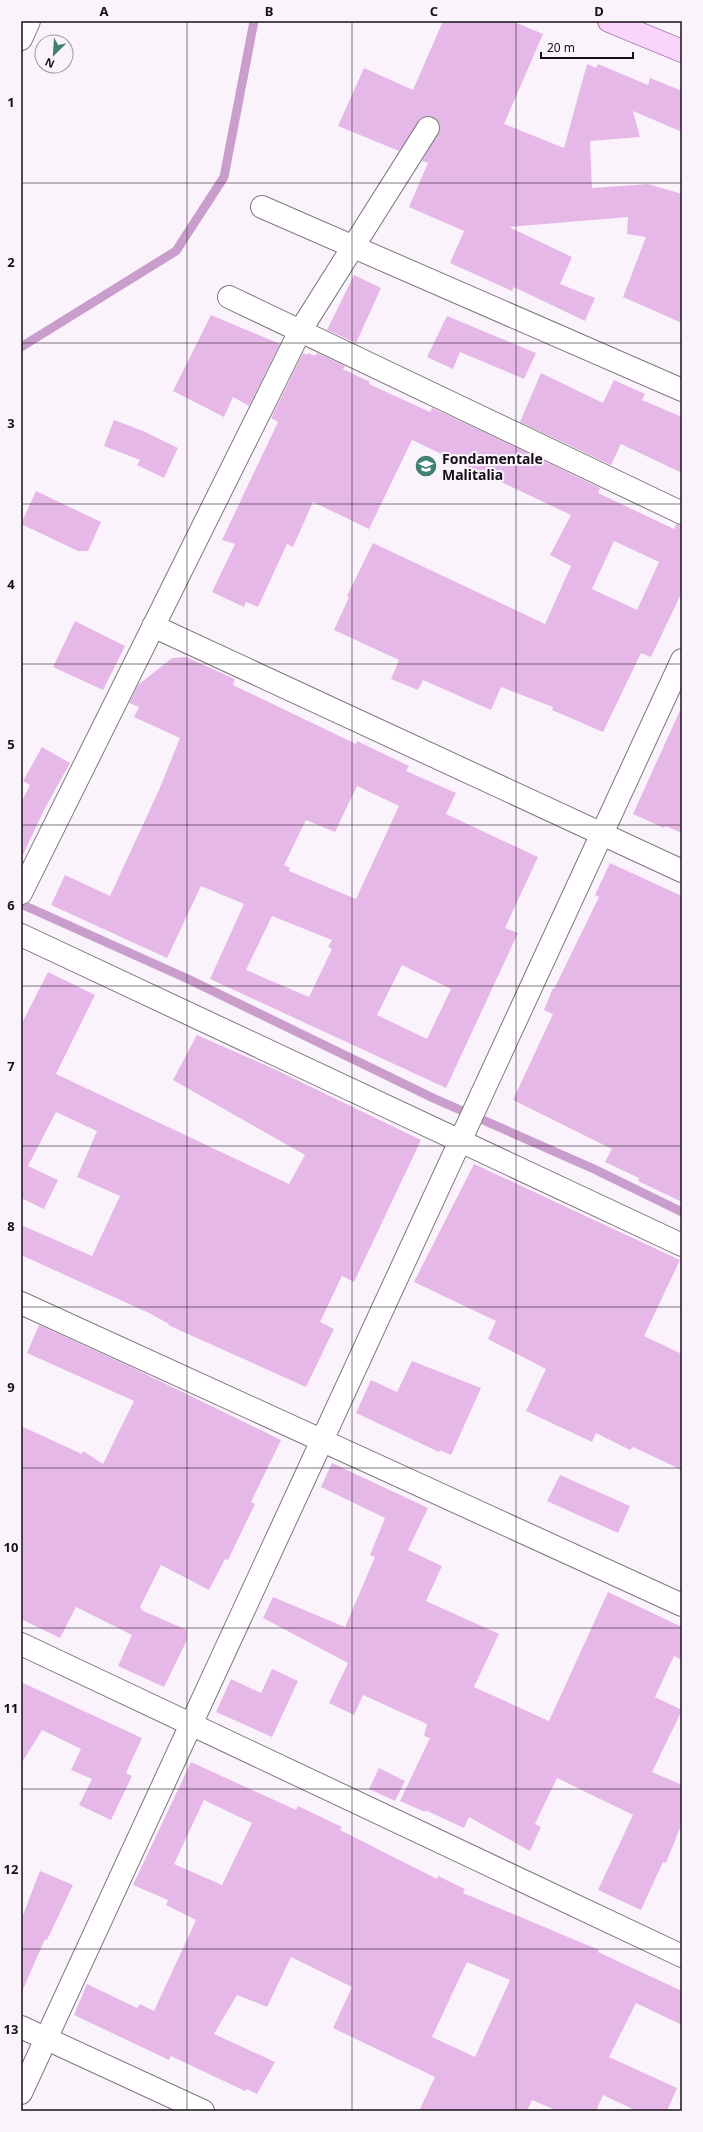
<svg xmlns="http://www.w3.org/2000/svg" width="703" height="2132" font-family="'Noto Sans',sans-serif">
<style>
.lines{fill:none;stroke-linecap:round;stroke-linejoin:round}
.stream{stroke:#c99dcc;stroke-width:9}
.building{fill:#e6b8e8;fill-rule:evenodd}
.minor-casing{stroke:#7e777e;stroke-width:24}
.primary-casing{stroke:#a67da9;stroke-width:24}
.minor{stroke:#fff;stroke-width:22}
.primary{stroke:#f9d4fb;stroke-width:22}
.grid{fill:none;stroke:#141114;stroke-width:1;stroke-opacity:0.55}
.labels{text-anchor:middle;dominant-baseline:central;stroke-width:4;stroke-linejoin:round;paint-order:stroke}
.poi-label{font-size:14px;font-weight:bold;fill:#141114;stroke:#fbf3fc;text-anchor:start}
.neatline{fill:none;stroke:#141114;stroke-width:1.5}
.grid-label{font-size:13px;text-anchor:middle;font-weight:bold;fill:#141114}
</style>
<rect width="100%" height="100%" fill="#fbf3fc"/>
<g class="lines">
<path class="stream" d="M 21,347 L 176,251 L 224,177 L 254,21
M 21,904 L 188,979 L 433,1098 L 594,1169 L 682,1212"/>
</g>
<path class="building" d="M 443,21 L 512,21 L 543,34 L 504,124 L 564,148 L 587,64 L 596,68 L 598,64 L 648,85 L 650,78 L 682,91 L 682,132 L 633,111 L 640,137 L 590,141 L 592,188 L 648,184 L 682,194 L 682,323 L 623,297 L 646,237 L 627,234 L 628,217 L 509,227 L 572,257 L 560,284 L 595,298 L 585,321 L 514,287 L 512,291 L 450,263 L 464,231 L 409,207 L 428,163 L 422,161 L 440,129 L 439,123 L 435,118 L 428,116 L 422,117 L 399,151 L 338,126 L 364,68 L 413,90 Z
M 354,275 L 381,288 L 356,343 L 327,330 Z
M 211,315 L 280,344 L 249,406 L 233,397 L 224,417 L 173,391 Z
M 447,316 L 536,353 L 524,379 L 460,352 L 453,369 L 427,357 Z
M 303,353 L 307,355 L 308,353 L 315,356 L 317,353 L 345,366 L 343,369 L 370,382 L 369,384 L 430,412 L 432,408 L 482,431 L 600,488 L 598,493 L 674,529 L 676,524 L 682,525 L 682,592 L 651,657 L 641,653 L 603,732 L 552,710 L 553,707 L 501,687 L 491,710 L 423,680 L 418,690 L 391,679 L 399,660 L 334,630 L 349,597 L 347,596 L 373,543 L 545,624 L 571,566 L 550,555 L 571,515 L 412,440 L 369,529 L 313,502 L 293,547 L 287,544 L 258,607 L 246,602 L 244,607 L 212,592 L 235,544 L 222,540 L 278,422 L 271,418 ZM 614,541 L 659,562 L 637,610 L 592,589 Z
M 541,373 L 603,403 L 614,380 L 645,394 L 642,400 L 682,417 L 682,473 L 621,444 L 611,465 L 520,422 Z
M 114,420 L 143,431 L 178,448 L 164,478 L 137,465 L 140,460 L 104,446 Z
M 36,491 L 101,522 L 88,551 L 78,551 L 21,524 Z
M 75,621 L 125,646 L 103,690 L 53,667 Z
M 186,657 L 235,679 L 233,685 L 356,744 L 357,741 L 409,766 L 406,771 L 456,793 L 446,814 L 538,857 L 505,928 L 518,933 L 446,1088 L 210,979 L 244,904 L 201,886 L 167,958 L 51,905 L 65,875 L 110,896 L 159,790 L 180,738 L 134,717 L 139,707 L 129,703 L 138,685 L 172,658 ZM 357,786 L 399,806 L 356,899 L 289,871 L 290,868 L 284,865 L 306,820 L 335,832 ZM 272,916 L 332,940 L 328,947 L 332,949 L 309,997 L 246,970 ZM 402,965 L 451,989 L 427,1039 L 377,1015 Z
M 682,706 L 682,833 L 665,826 L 664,828 L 633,814 Z
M 42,747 L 70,763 L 44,810 L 21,859 L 21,803 L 30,785 L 23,781 Z
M 610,863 L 682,896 L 682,1202 L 638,1181 L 639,1178 L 605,1162 L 612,1149 L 513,1100 L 553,1014 L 544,1010 L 553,988 L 554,989 L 599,897 L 595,895 Z
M 48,972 L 95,995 L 56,1074 L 289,1184 L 305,1155 L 173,1080 L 197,1035 L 272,1068 L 421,1140 L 354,1282 L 342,1276 L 320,1322 L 334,1329 L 306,1387 L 168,1325 L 169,1324 L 151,1314 L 21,1255 L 21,1225 L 92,1256 L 120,1196 L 77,1177 L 97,1131 L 56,1112 L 28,1166 L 58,1180 L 44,1209 L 21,1198 L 21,1025 Z
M 474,1164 L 680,1260 L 644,1336 L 682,1354 L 682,1470 L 633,1447 L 630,1450 L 596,1433 L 592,1442 L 526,1411 L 546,1369 L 488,1339 L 496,1321 L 414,1282 Z
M 39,1325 L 131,1367 L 281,1440 L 251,1502 L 255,1504 L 228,1560 L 225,1559 L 209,1590 L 161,1565 L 140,1607 L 143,1611 L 187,1630 L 187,1640 L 164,1687 L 118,1666 L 132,1635 L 76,1607 L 60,1638 L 21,1619 L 21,1426 L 82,1454 L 83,1451 L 103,1464 L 134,1401 L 27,1353 Z
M 412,1361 L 481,1388 L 451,1455 L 440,1450 L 439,1452 L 356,1413 L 371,1380 L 397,1392 Z
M 332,1463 L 428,1508 L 408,1550 L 442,1566 L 426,1601 L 499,1634 L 474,1687 L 549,1721 L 608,1592 L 682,1627 L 682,1660 L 674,1656 L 655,1697 L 682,1710 L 652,1772 L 682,1785 L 682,1823 L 666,1863 L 663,1862 L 641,1910 L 598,1890 L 633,1815 L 557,1778 L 535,1824 L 541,1827 L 530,1851 L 469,1817 L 464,1828 L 425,1810 L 425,1812 L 400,1801 L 430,1738 L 424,1736 L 427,1724 L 363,1695 L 354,1715 L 329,1703 L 348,1663 L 263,1618 L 273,1597 L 345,1627 L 375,1557 L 370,1555 L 385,1518 L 321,1487 Z
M 560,1475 L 630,1506 L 618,1533 L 547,1501 Z
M 272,1669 L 298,1681 L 272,1737 L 216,1712 L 231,1679 L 261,1693 Z
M 21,1682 L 142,1738 L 126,1773 L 132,1776 L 111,1820 L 79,1805 L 92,1779 L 71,1770 L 81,1749 L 42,1730 L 21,1764 Z
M 191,1762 L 296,1810 L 298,1806 L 342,1827 L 340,1830 L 437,1879 L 438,1876 L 465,1889 L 463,1893 L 599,1950 L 598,1952 L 682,1991 L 682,2025 L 636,2003 L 609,2057 L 677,2088 L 667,2111 L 637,2111 L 603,2095 L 596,2111 L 558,2111 L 532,2100 L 527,2111 L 419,2111 L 435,2077 L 333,2028 L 352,1987 L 291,1957 L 267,2007 L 237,1995 L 214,2034 L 275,2062 L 257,2094 L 247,2089 L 245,2091 L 171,2056 L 169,2060 L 74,2015 L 87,1984 L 137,2008 L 140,2004 L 154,2011 L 196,1920 L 166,1905 L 168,1900 L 133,1885 ZM 204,1800 L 252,1823 L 222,1885 L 174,1864 ZM 467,1962 L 510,1980 L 475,2057 L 432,2037 Z
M 379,1768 L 405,1781 L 395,1801 L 369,1789 Z
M 40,1871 L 73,1885 L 47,1940 L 45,1939 L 21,1994 L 21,1920 Z"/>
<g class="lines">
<g class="minor-casing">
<path id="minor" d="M 21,39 L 29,21
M 262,207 L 682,390
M 229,297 L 682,513
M 153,626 L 682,871
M 21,893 L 300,331 L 428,128
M 21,935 L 682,1245
M 21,1303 L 682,1605
M 21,1644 L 682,1956
M 21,2027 L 203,2111
M 21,2093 L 682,660"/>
</g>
<g class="primary-casing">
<path id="primary" d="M 609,21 L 682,51"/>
</g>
<use href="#minor" class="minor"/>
<use href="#primary" class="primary"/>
</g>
<path class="grid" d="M 187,21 L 187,2111M 352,21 L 352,2111M 516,21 L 516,2111M 21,183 L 682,183M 21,343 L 682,343M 21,504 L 682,504M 21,664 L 682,664M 21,825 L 682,825M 21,986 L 682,986M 21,1146 L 682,1146M 21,1307 L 682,1307M 21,1468 L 682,1468M 21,1628 L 682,1628M 21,1789 L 682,1789M 21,1949 L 682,1949"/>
<defs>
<g id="school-disc" transform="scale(1.15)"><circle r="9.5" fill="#418171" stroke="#fbf3fc"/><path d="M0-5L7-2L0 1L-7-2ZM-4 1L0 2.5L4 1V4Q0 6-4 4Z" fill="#fff"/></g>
</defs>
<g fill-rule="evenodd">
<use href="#school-disc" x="426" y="466"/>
</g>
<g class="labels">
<g class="poi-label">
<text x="442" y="458">Fondamentale<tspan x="442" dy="16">Malitalia</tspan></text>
</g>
</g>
<rect width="703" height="2132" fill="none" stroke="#fbf3fc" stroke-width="44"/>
<g transform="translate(54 54) rotate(205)"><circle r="19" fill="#fbf3fc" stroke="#9f999f"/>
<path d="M0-3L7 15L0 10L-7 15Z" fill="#418171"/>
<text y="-6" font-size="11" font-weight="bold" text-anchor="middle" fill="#141114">N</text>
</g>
<path d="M541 52v6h92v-6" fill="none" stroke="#141114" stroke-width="2"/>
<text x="547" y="52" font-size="12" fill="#141114" stroke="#fbf3fc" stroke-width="3" paint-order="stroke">20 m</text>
<rect x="22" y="22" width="659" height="2088" class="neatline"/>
<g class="grid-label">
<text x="104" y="16">A</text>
<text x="269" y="16">B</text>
<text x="434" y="16">C</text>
<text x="599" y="16">D</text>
<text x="11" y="107">1</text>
<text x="11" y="267">2</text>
<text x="11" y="428">3</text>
<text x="11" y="589">4</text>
<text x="11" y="749">5</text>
<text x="11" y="910">6</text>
<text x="11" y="1071">7</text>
<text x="11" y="1231">8</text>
<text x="11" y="1392">9</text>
<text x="11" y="1552">10</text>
<text x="11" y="1713">11</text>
<text x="11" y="1874">12</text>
<text x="11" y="2034">13</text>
</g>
</svg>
